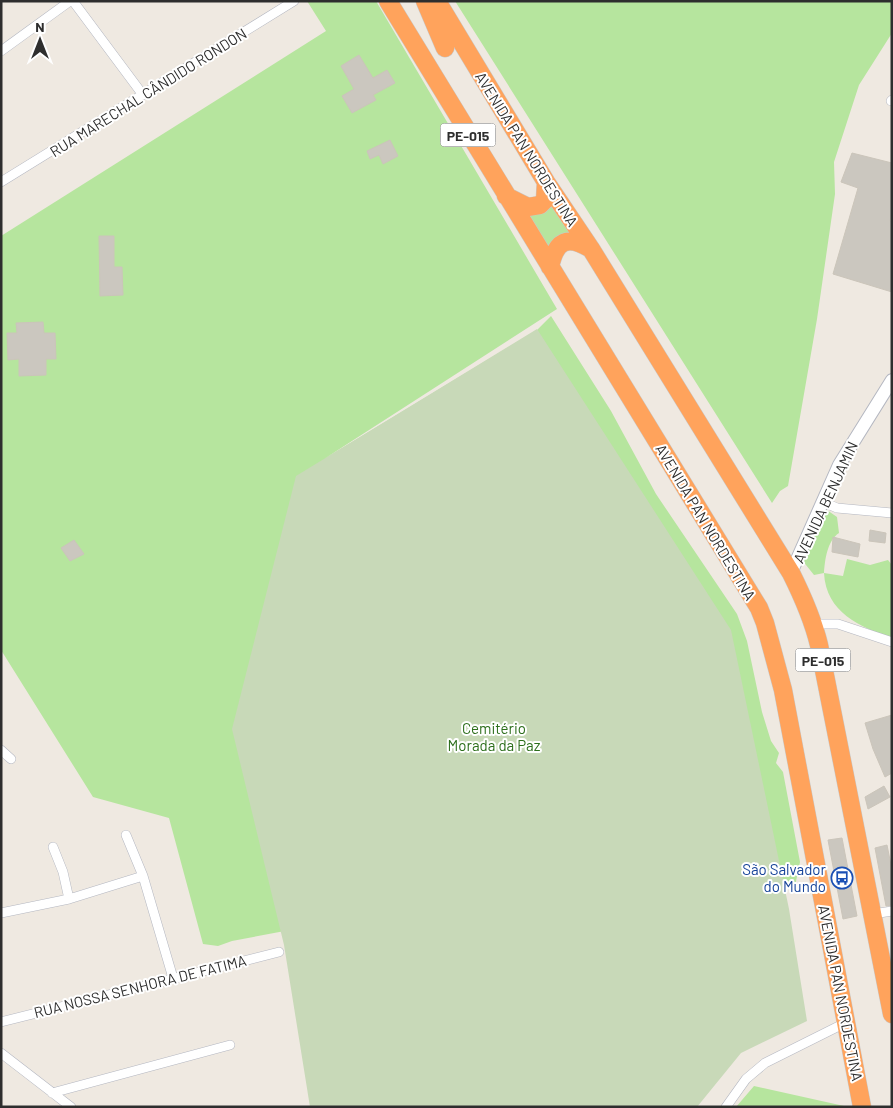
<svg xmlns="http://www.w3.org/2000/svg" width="893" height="1108" font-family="Barlow,sans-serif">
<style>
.green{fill:#b6e59e}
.cemetery{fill:#c8d9b8}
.building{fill:#cbc7bf;stroke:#cbc5ba}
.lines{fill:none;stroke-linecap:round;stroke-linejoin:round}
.street-casing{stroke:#b4b7c1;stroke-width:10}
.secondary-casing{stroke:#b4b7c1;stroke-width:14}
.highway-casing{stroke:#c9c9c9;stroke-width:19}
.street{stroke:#fff;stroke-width:9}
.secondary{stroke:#fff;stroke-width:12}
.highway{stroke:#ffa35c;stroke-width:18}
.labels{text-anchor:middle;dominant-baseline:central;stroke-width:4;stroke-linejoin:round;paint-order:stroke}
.shield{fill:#fff;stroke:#6d6d6d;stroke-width:1}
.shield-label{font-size:14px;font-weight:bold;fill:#2e2e2e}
.street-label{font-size:15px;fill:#2e2e2e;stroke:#fff}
.park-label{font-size:15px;fill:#2c6e1b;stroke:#fff}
.transit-label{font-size:15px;fill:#164399;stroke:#fff;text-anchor:end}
</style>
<rect width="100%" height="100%" fill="#efe9e1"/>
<path class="green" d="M 307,1 L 376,1 L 557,309 L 324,459 L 537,330 L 551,316 L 611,411 L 656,494 L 737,614 L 747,641 L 762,712 L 771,741 L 779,753 L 776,763 L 783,772 L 800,862 L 795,886 L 290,930 L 232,941 L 218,946 L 203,944 L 169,818 L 93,797 L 1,650 L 1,236 L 326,31 Z
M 455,1 L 892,1 L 892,33 L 859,85 L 834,162 L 835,194 L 817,319 L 788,486 L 780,491 L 772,503 Z
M 546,182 L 591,249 L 571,240 L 550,267 L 520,204 L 534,208 Z
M 824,508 L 837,517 L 839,533 C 827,541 825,560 824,573 L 843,576 L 847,559 L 870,565 L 888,560 L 892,565 L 892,639 C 860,626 826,613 824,573 L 814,575 L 802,560 Z
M 754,1086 L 844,1106 L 844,1107 L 736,1107 Z"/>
<path class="cemetery" d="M 537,329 L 731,630 L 789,909 L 807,1021 L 741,1053 L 697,1107 L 310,1107 L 284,945 L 232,729 L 296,476 Z"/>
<path class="building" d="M 359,55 L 373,78 L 387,70 L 395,83 L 373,95 L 376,100 L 352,113 L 342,96 L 354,89 L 341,66 Z
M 390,140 L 398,156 L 383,164 L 379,155 L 370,159 L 367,151 Z
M 852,153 L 892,163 L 892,213 L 890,221 L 892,221 L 892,292 L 833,274 L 858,188 L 841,182 Z
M 99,236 L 114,236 L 114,267 L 122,267 L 123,295 L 100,296 Z
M 43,322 L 44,333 L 55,333 L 56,359 L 46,359 L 46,375 L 19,376 L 19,359 L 8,360 L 7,333 L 17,333 L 16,323 Z
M 870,530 L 886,533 L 885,543 L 869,541 Z
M 833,537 L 860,544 L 858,557 L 832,552 Z
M 74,540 L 84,554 L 70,561 L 61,548 Z
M 892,715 L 892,773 L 885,777 L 873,749 L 865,723 Z
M 884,786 L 890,797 L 868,809 L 865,797 Z
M 842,838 L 857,916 L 843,919 L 828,840 Z
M 887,845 L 892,870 L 892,905 L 886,906 L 875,848 Z"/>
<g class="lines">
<g class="street-casing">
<path id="street" d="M 73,1 L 143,95
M 1,51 L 70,1
M 891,101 L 892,100
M 1,182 L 294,1
M 823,502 L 837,508 L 892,513
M 814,624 L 838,624 L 892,642
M 1,750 L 11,759
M 126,835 L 143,876 L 173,978
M 53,847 L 63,872 L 69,899
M 1,913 L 69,899 L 143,876
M 873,914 L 892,911
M 1,1022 L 279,952
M 1,1053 L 71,1107
M 52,1093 L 230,1045
M 726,1107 L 746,1079 L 765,1063 L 847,1022"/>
</g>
<g class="secondary-casing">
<path id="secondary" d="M 791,573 L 839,465 L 892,380"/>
</g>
<g class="highway-casing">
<path id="highway" d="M 388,1 L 759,608 L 765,623 L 783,690 L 862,1107
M 425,1 L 445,48
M 437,1 L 546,182 L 591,249 L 791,573 C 803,597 813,620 819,645 L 892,1014
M 506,196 L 528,207 L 540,205 L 545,200 L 546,182
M 550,267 C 556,240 567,235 591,249"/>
</g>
<use href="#street" class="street"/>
<use href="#secondary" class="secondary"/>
<use href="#highway" class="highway"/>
</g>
<defs>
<g id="bus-ring" transform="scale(1.125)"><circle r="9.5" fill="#fff" stroke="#1a4fb4" stroke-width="1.5"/><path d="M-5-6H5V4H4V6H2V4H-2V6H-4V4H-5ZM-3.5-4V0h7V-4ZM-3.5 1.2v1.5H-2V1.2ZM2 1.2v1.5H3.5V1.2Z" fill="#1a4fb4"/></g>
</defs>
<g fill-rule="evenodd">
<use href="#bus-ring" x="842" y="878"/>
</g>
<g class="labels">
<g class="shield">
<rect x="440.5" y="123.5" width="55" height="23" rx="4"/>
<rect x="795.5" y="648.5" width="55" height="23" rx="4"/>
</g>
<g class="shield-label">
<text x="468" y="135">PE-015</text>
<text x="823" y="660">PE-015</text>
</g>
<g class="street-label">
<text transform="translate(148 92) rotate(-32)">RUA MARECHAL CÂNDIDO RONDON</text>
<text transform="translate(527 149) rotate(58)">AVENIDA PAN NORDESTINA</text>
<text transform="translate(825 502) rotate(-65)">AVENIDA BENJAMIN</text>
<text transform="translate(706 522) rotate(59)">AVENIDA PAN NORDESTINA</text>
<text transform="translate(140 986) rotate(-14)">RUA NOSSA SENHORA DE FATIMA</text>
<text transform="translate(841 993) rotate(79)">AVENIDA PAN NORDESTINA</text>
</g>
<g class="park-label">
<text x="494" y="728">Cemitério<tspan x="494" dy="17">Morada da Paz</tspan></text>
</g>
<g class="transit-label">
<text x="826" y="869">São Salvador<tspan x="826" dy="17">do Mundo</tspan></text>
</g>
</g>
<rect width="893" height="1108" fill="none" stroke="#2e2e2e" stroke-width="5"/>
<g transform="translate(40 40)" stroke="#ffffff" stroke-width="4" paint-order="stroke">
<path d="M0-4L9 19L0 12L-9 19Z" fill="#2e2e2e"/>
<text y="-8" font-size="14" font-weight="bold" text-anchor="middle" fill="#2e2e2e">N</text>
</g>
</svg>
